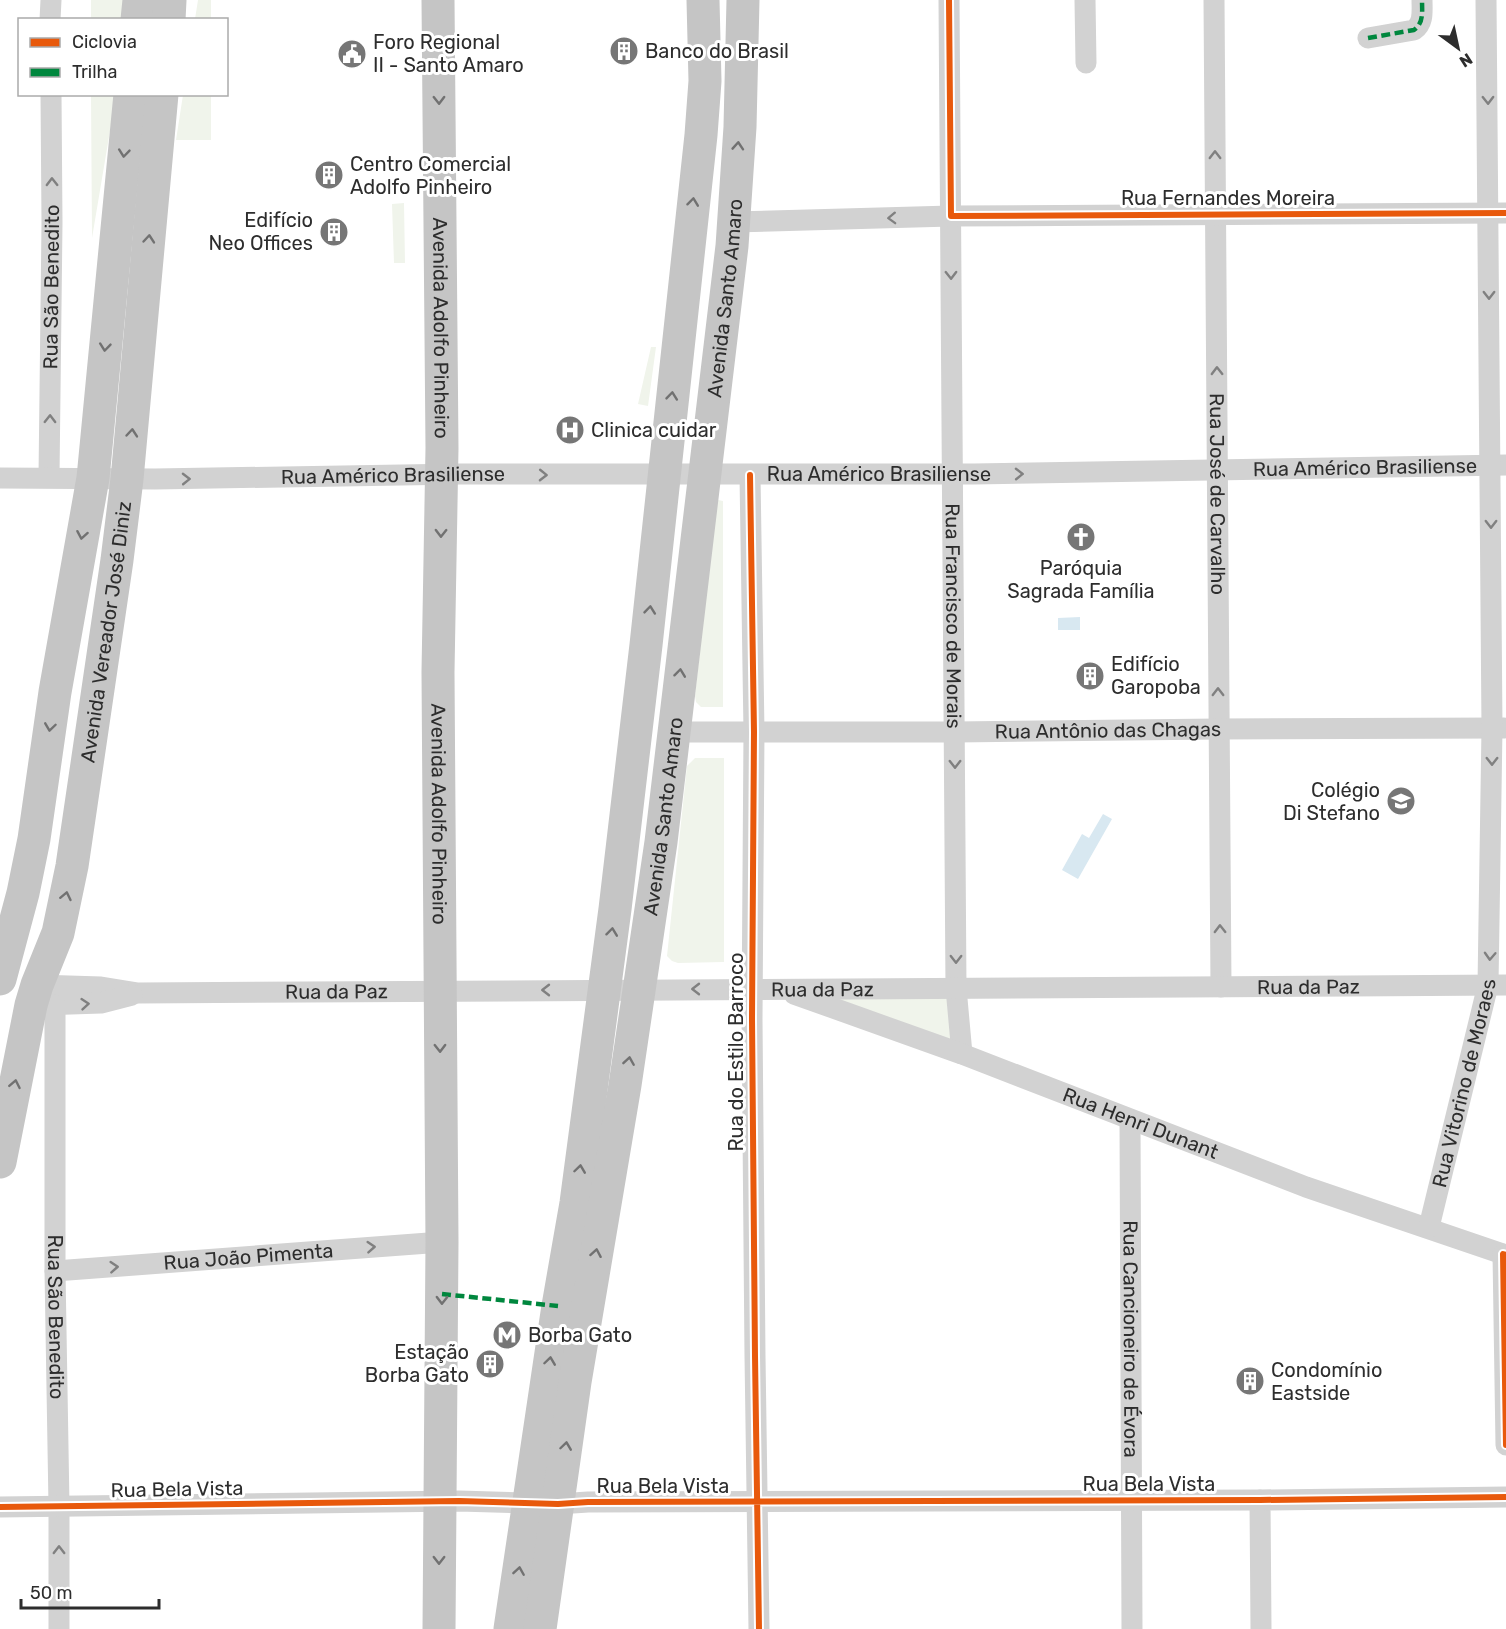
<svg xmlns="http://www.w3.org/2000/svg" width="1506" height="1629" font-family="Rubik,sans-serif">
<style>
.green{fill:#f0f4eb}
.water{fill:#d8e8f1}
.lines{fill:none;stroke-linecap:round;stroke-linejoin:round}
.minor{stroke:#d2d2d2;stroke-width:21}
.primary{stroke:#c5c5c5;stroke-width:33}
.quiet{stroke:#00873e;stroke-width:4.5;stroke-dasharray:9 4.5;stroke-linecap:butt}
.cycleway-casing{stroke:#fff;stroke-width:10}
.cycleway{stroke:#e8590c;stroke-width:6}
.oneway{stroke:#717171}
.oneway2{stroke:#808080}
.labels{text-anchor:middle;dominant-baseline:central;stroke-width:6;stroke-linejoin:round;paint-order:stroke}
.poi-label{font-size:20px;fill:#2d2d2d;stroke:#fff;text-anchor:start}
.street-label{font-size:20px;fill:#2d2d2d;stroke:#fff}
</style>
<rect width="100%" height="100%" fill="#fff"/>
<path class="green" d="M 91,0 L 132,0 L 128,19 L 91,19 Z
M 198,0 L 211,0 L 211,19 L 195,19 Z
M 91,95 L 116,95 L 92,238 Z
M 183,95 L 211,95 L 211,140 L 176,140 Z
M 404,203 L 405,263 L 394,263 L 392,204 Z
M 651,347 L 656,347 L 648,406 L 638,404 Z
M 718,500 L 723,501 L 723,707 L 701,707 L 696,702 L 695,696 L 716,503 Z
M 695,758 L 724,758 L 724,962 L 678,963 L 672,961 L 667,956 L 687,766 Z
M 950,992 L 957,1049 L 818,993 Z"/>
<path class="water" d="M 1080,617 L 1080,630 L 1058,630 L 1058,618 Z
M 1103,814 L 1112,819 L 1078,879 L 1062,870 L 1082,834 L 1089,838 Z"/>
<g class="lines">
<g class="minor">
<path id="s1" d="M 949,0 L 956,988 L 962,1054"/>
<path d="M 1085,0 L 1086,63"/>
<path id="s2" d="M 1214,0 L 1221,987"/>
<path d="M 50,20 L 51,0"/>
<path d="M 1368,38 L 1414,30 C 1424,23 1422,11 1422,0"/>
<path d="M 733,222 L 951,216 L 1506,213"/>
<path d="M 750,475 L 754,732 L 752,1019 L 755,1356 L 759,1629"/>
<path id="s3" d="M 49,477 L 52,223 L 51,94"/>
<path id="s4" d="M 0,478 L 155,479 L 460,474 L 974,474 L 1506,465"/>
<path id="s5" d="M 673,732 L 955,732 L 1218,729 L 1504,728"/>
<path id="s6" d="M 37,985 L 101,987 L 138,993 C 594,989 1050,990 1506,985"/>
<path id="s7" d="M 794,994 L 962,1054 L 1306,1187 L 1506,1255"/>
<path d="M 41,1005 L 101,1003 L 132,995"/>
<path id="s8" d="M 55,1005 L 55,1271 L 59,1506 L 59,1629"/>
<path id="s9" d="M 1130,1120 L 1132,1629"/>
<path id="s10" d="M 1429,1227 L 1488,985 L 1492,728 L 1486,0"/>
<path d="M 1503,1254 L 1506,1445"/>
<path id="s11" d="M 55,1271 L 442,1242"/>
<path d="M 1260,1500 L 1261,1629"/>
<path d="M 0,1507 L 459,1501 L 558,1504 L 588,1502 L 1260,1500 L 1506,1497"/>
</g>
<g class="primary">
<path id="s12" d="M 438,0 L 442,448 L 438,672 L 442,1242 L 439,1629"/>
<path d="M 137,20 L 139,0"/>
<path d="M 169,20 L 170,0"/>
<path d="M 0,979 L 23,893 L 34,839 L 55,692 L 93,478 L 130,94"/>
<path id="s13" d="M 0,1162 L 31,1005 L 37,985 L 58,933 L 72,866 L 117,560 L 127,479 L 162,94"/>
<path d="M 510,1629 L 558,1306 L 576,1203 L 615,909 L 646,645 L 701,135 L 705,81 L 703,0"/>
<path id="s14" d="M 540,1629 L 575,1382 L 625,1085 L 661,842 L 732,246 L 740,127 L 743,0"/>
</g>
<path class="quiet" d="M 1368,38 L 1414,30 C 1424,23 1422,11 1422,0
M 442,1294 L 558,1306"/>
<g class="cycleway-casing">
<path id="cycleway" d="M 949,0 L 951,216 L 1506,213
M 750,475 L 754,732 L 752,1019 L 755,1356 L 759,1629
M 1506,1255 L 1503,1254 L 1506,1445
M 0,1507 L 459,1501 L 558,1504 L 588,1502 L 1260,1500 L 1506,1497"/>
</g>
<use href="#cycleway" class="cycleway"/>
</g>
<defs><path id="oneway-chevron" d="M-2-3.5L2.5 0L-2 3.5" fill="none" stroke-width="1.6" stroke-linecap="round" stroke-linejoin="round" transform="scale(1.5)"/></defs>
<g class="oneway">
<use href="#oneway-chevron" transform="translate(439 100) rotate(89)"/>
<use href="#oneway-chevron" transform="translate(738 146) rotate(-86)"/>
<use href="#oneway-chevron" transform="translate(124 153) rotate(96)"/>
<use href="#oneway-chevron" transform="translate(693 202) rotate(-83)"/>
<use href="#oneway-chevron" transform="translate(149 239) rotate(-85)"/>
<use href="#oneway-chevron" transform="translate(105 347) rotate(96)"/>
<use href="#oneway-chevron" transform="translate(672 396) rotate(-84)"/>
<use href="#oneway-chevron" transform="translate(132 433) rotate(-85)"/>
<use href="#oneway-chevron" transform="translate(441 533) rotate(91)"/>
<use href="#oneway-chevron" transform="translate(82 535) rotate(100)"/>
<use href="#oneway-chevron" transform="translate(650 610) rotate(-84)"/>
<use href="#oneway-chevron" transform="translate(680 673) rotate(-83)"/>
<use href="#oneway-chevron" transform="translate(50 727) rotate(98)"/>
<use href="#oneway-chevron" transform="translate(66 896) rotate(-78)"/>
<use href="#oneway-chevron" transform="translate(612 932) rotate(-83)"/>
<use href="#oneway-chevron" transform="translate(440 1048) rotate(89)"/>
<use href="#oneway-chevron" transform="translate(629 1061) rotate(-81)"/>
<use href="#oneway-chevron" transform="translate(15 1084) rotate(-79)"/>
<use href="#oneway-chevron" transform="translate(580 1169) rotate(-82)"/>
<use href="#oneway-chevron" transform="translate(596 1253) rotate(-80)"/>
<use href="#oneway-chevron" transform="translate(442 1300) rotate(91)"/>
<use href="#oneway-chevron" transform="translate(550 1361) rotate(-82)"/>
<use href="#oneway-chevron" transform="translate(566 1446) rotate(-82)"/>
<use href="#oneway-chevron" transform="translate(439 1560) rotate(90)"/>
<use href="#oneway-chevron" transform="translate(519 1571) rotate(-81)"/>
</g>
<g class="oneway2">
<use href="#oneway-chevron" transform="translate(1488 100) rotate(89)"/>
<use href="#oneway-chevron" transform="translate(1215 155) rotate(-90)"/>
<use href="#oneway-chevron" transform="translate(52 182) rotate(-91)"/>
<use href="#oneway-chevron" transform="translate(892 218) rotate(178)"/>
<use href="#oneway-chevron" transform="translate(951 275) rotate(89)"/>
<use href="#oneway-chevron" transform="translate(1489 295) rotate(90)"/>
<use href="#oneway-chevron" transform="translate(1217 371) rotate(-91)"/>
<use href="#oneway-chevron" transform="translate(50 419) rotate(-89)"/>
<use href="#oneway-chevron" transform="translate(1019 474) rotate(-1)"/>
<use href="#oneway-chevron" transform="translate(543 475) rotate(1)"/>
<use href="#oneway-chevron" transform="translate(186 479) rotate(-1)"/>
<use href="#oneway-chevron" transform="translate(1491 524) rotate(90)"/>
<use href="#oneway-chevron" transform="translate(1218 692) rotate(-90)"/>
<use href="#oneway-chevron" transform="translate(1492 761) rotate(90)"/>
<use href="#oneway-chevron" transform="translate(955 764) rotate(90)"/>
<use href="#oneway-chevron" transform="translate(1220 929) rotate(-91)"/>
<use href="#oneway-chevron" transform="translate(1490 956) rotate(93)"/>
<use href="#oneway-chevron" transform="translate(956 959) rotate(90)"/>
<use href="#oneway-chevron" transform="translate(696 989) rotate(180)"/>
<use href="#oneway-chevron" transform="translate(546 990) rotate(-180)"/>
<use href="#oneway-chevron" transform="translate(85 1004) rotate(-5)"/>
<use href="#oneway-chevron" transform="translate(371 1247) rotate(-4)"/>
<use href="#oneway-chevron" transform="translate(114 1267) rotate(-4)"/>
<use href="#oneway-chevron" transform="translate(59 1550) rotate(-90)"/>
</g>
<defs>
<g id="building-disc" transform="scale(1.5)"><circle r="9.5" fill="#767676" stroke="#fff"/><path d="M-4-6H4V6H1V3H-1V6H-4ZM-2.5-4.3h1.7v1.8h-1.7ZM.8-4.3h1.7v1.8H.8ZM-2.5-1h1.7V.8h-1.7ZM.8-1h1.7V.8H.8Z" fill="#fff"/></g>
<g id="civic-disc" transform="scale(1.5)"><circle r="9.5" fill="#767676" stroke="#fff"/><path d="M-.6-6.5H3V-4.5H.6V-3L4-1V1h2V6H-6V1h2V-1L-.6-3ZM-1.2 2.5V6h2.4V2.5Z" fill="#fff"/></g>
<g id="hospital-disc" transform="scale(1.5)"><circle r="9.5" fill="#767676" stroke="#fff"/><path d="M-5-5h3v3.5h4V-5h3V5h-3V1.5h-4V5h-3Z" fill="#fff"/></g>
<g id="church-disc" transform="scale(1.5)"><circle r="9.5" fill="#767676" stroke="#fff"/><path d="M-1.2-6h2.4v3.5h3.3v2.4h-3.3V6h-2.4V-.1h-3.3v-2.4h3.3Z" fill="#fff"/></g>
<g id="school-disc" transform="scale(1.5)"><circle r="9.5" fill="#767676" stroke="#fff"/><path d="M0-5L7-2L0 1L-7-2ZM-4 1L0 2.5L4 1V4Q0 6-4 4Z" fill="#fff"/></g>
<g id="metro-disc" transform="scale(1.5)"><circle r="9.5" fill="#767676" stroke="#fff"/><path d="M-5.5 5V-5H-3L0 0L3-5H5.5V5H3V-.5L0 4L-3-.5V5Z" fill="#fff"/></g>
</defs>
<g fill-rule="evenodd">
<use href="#building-disc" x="624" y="51"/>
<use href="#civic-disc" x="352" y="54"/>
<use href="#building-disc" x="329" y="175"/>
<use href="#building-disc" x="334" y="232"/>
<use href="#hospital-disc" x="570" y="430"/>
<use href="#church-disc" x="1081" y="537"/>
<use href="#building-disc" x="1090" y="676"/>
<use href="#school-disc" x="1401" y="801"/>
<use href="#metro-disc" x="507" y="1335"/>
<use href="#building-disc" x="490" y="1364"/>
<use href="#building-disc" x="1250" y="1381"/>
</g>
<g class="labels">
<g class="poi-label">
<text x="373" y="42">Foro Regional<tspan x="373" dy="23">II - Santo Amaro</tspan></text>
<text x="645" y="51">Banco do Brasil</text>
<text x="350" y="164">Centro Comercial<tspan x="350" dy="23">Adolfo Pinheiro</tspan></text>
<text x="313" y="220" text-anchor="end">Edifício<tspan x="313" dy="23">Neo Offices</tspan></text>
<text x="591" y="430">Clinica cuidar</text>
<text x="1081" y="568" text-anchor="middle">Paróquia<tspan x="1081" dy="23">Sagrada Família</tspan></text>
<text x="1111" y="664">Edifício<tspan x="1111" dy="23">Garopoba</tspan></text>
<text x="1380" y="790" text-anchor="end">Colégio<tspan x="1380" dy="23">Di Stefano</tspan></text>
<text x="528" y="1335">Borba Gato</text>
<text x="469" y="1352" text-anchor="end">Estação<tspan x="469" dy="23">Borba Gato</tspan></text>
<text x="1271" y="1370">Condomínio<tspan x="1271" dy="23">Eastside</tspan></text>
</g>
<g class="street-label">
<text x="1228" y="198">Rua Fernandes Moreira</text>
<text stroke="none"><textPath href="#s3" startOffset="190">Rua São Benedito</textPath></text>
<text stroke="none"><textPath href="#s14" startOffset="1344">Avenida Santo Amaro</textPath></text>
<text stroke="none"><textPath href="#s12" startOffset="328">Avenida Adolfo Pinheiro</textPath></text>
<text stroke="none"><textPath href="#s4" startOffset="1365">Rua Américo Brasiliense</textPath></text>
<text stroke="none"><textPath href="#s4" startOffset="879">Rua Américo Brasiliense</textPath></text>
<text stroke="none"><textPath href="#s4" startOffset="393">Rua Américo Brasiliense</textPath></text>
<text stroke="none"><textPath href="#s2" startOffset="494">Rua José de Carvalho</textPath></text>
<text stroke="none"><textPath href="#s1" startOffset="616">Rua Francisco de Morais</textPath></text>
<text stroke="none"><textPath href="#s13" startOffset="542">Avenida Vereador José Diniz</textPath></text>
<text stroke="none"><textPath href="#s5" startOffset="435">Rua Antônio das Chagas</textPath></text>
<text stroke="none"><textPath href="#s12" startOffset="814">Avenida Adolfo Pinheiro</textPath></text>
<text stroke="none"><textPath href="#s14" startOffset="822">Avenida Santo Amaro</textPath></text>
<text stroke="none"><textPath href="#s6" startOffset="1272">Rua da Paz</textPath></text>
<text stroke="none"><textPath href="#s6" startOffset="786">Rua da Paz</textPath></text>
<text stroke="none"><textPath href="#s6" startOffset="300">Rua da Paz</textPath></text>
<text transform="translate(736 1052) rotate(-90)">Rua do Estilo Barroco</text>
<text stroke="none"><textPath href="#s10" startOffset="148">Rua Vitorino de Moraes</textPath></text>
<text stroke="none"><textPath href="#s7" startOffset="370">Rua Henri Dunant</textPath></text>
<text stroke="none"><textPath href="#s11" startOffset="194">Rua João Pimenta</textPath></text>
<text stroke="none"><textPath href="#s8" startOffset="312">Rua São Benedito</textPath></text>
<text stroke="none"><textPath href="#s9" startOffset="219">Rua Cancioneiro de Évora</textPath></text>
<text x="1149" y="1484">Rua Bela Vista</text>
<text x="663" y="1486">Rua Bela Vista</text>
<text transform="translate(177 1489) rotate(-1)">Rua Bela Vista</text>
</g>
</g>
<rect x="18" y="18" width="210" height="78" fill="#ffffff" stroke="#ababab" stroke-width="1.5"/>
<rect x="30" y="38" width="30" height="9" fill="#e8590c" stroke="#ababab" stroke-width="1.5"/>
<text x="72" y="48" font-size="18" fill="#2d2d2d">Ciclovia</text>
<rect x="30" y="68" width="30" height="9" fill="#00873e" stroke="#ababab" stroke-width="1.5"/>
<text x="72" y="78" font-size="18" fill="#2d2d2d">Trilha</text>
<g transform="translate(1458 48) rotate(147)" stroke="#ffffff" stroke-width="4.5" paint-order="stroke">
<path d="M0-4.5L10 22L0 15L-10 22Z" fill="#2d2d2d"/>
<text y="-9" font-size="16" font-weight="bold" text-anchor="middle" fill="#2d2d2d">N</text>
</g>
<path d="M21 1599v9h138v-9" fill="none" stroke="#2d2d2d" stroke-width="3"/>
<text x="30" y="1599" font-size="18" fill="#2d2d2d" stroke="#ffffff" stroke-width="4.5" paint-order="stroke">50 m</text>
</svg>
